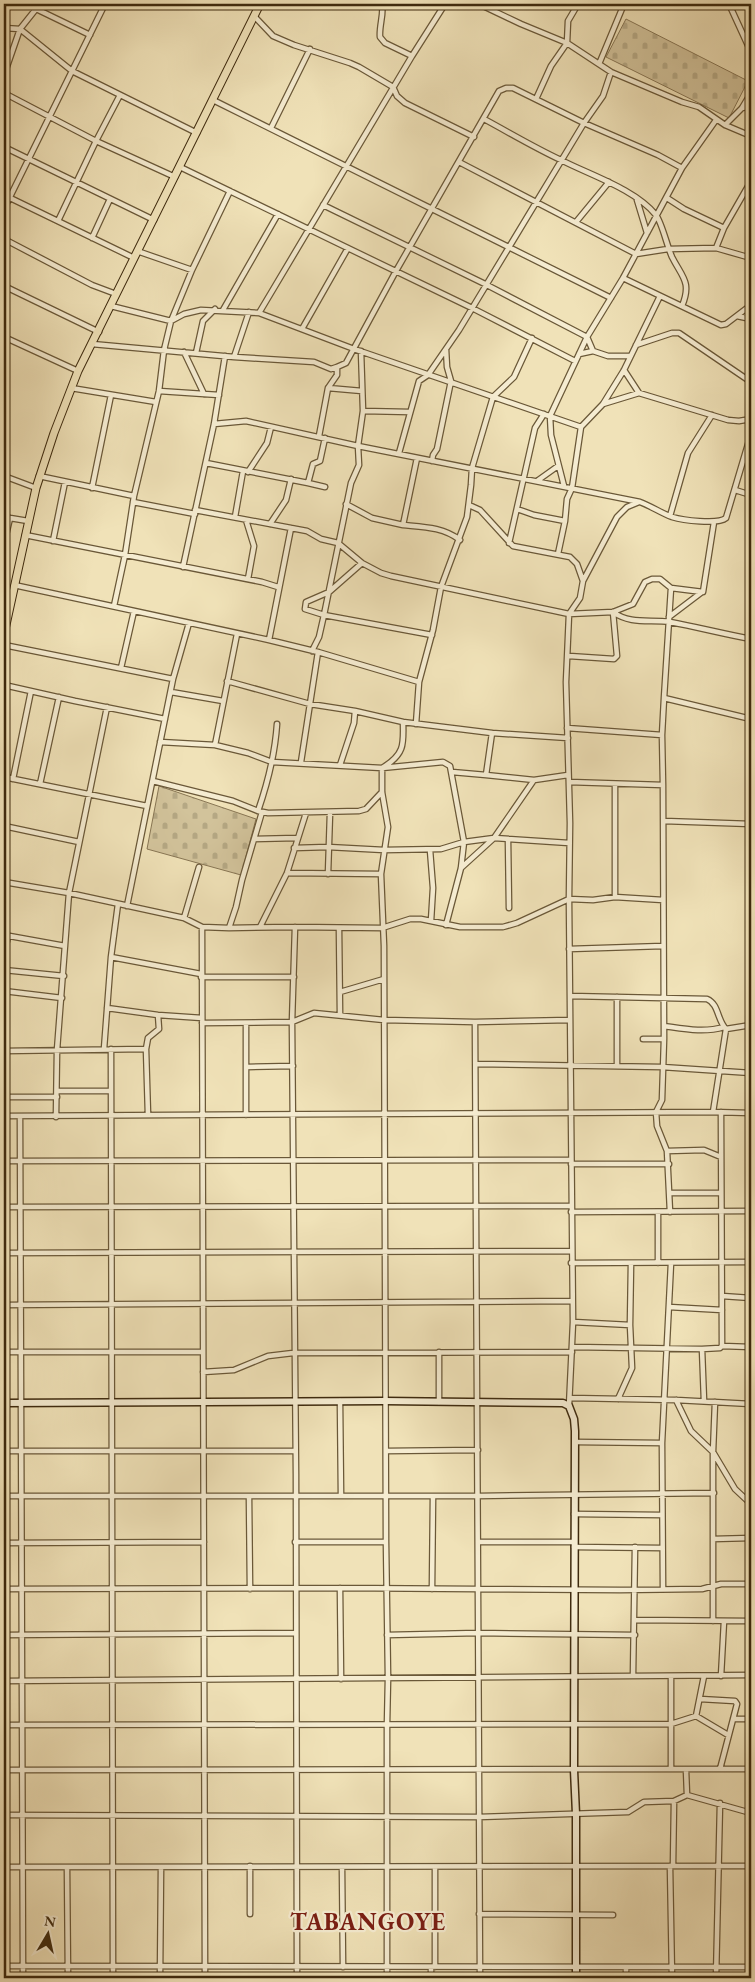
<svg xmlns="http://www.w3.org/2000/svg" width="755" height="1982" font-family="'EB Garamond',serif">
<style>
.cemetery{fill:url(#cemetery-stones);stroke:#887654}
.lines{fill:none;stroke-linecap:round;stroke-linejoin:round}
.street-casing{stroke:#6a5838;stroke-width:7}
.secondary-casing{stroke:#3e2a0e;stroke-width:9}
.primary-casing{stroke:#3e2a0e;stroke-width:9}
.street{stroke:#f5ecd1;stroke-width:4.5}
.secondary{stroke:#f5ecd1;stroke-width:6}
.primary{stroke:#f0e2b8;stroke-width:7}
.labels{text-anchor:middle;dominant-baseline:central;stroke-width:4.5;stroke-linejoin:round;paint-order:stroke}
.district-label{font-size:24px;font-weight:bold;letter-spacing:1px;fill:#7a1f14;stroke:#f5ecd1}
</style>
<defs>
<pattern id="cemetery-stones" width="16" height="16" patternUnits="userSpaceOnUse" patternTransform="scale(1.25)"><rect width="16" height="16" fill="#d2c39b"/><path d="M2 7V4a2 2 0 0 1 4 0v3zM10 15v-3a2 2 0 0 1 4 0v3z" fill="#b5a884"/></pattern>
</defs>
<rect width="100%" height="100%" fill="#f0e2b8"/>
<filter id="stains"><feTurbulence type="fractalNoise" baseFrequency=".004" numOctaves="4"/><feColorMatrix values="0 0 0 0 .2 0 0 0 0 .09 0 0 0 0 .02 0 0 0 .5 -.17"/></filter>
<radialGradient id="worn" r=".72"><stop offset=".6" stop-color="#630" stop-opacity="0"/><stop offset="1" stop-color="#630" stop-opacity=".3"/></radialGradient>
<path class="cemetery" d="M 626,19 L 748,81 L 729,118 L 606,57 Z
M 159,786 L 256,819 L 241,875 L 147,849 Z"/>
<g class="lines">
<g class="street-casing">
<path id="street" d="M 26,4 L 90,35
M 382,4 C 384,14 379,26 380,37 L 385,43 L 412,56
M 479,4 L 521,24 L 567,43 L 611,72 L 682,102 L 699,107 L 725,125 L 751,136
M 729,4 L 751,52
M 254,16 L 273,36 L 294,45 L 350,63 L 359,67 L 393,87 L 397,96 L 405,103 L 474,137
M 4,28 L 20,29 L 72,71 L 197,133
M 599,64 L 624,4
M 4,75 L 20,29 L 36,9
M 4,93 L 96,141 L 175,177
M 536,99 L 551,66 L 567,43 L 568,21 L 578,4
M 213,100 L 611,298
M 742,108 L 751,106
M 484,119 C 510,133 535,148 561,160 C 590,175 635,189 656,215 C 662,223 667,246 672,257 C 682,277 692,282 682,306
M 725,125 L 742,108 L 751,93
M 271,128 L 310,49
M 4,147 L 154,220
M 459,162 L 636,254 L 668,249 L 716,248 L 751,258
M 180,167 L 472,308 L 575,361
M 4,195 L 134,258
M 667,198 L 684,209 L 724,228
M 637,200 L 647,233
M 323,205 L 485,284 L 587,337 L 593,351 L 608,356 L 630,356
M 4,209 L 105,4
M 58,221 L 96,141 L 120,95
M 576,222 L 609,182
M 92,238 L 110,199
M 4,239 L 92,285 L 116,294
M 716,248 L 724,228 L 751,181
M 137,251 L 192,270
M 623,278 L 721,325 L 726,324 L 751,305
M 4,286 L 99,332
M 111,306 L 171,321 L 184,314 L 201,310 L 259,313 L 354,349 L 581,427
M 223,310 L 278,214
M 259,313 L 412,56 L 445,4
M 737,316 L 751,319
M 302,329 L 348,248
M 4,337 L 78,371
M 92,344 L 234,357 L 314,362 L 331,369 L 337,367
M 636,345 L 672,333 L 679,333 L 751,382
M 361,351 L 363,411 L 358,446 L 359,465 L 351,483 L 324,615 L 305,609 L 306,602 L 329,592 L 362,563
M 184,352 L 204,394
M 196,353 L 203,321 L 215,309
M 579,354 L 593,351
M 234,357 L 249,312
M 624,370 L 639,393
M 71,388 L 156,402
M 328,388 L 362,391
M 159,391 L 219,395
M 603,404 L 639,393 L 728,420 L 739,421 L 751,419
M 363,411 L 410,412
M 214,424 L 246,421 L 358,446 L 640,502 C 651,506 661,513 672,517 C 682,520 718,525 726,518 L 751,434
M 319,436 L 328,388 L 337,375 L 337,367 L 346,363 L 396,271 L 499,91 L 506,88 L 513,88 L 584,123 L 658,155 L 682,168
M 399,453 L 419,381 L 428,375 L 459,330 L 584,123 L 603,96 L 611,72
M 432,461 L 433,455 L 437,449 L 451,381 L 447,367 L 446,349
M 206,463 L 308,483
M 248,472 L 267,443 L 271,427
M 4,476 L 36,488
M 39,476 L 134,496
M 537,481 L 558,466
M 564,486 L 551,435 L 550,416 L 587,337 L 623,278 L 682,168 L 716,120
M 325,487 L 308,483 L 313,464 L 320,461 L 325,438
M 92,488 L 111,395
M 735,490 L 751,495
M 133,502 L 195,514
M 346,504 L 372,518 L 403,525 L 417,458
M 469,505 L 480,510 L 513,546 L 570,557 L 577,564 L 583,581 L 580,598 L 569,614 L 566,682 L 570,823 L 569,899 L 573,1322 L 569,1406
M 517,509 L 534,515 L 565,521
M 195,510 L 307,531 L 321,539 L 338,543 L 362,563 L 381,573 L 391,576 L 569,614 L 613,612 L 633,604 L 645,582 L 652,579 L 660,579 L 671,588 L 703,592 L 714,522
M 670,516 L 688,453 L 712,415
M 4,517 L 28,521
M 235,517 L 243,471
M 246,520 L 254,546 L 248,579
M 270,524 L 286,500 L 291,479
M 403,525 C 424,527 443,527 460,540
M 25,535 L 262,582 L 278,587
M 53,541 L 65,482
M 509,543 L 535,428 L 544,414
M 4,544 L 10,518
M 558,554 L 565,521 L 567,499 L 572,488 L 581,427 L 603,404 L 624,370 L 660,296
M 183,567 L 214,424 L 225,356
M 583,581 L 617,517 L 627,507 L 639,502
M 14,585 L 269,640 L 318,652 L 419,682 L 416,724
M 671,588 L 664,698 L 751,719
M 4,594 L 12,596
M 114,606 L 125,555 L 134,496 L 159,391 L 164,350 L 171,321 L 192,270 L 230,191
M 613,612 C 631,625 650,619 670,622 C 697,627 724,634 751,639
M 669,617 L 702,592
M 269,640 L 291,528
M 4,645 L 173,679
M 312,651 L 319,637 L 324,615 L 432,635
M 569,656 L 614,659 L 617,656 L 613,612
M 121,668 L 134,611
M 227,681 L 310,704 L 355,711 L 403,722
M 419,682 L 433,630 L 441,587 L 467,517 L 471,485 L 472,468 L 493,397 L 514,377 L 532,338
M 4,685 L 75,701 L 165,719
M 171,692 L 223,701
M 567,728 L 662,735
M 160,742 L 215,745 L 248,753 L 272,762 L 382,768 L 443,762 L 450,766 L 464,842 L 461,868 L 446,925
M 215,745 L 237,634
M 301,762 L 318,652
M 340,765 L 354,723 L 355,711
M 452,772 L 486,775 L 492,733
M 486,775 L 534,780
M 4,777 L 147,806
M 13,779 L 31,691
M 153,781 L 233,801 L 258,811 C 268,782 275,754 277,724
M 569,782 L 663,785 L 664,1039 L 662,1100 L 656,1112 L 657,1126 L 667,1151 L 670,1212
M 40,784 L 59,697
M 615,784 L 615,897
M 663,785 L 662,735 L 664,698
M 258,811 L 268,813 L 359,811 L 366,809 L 382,792
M 664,821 L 751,824
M 4,826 L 79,842
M 254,839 L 297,838
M 508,839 L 509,908
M 294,848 L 328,847 L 384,850 L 441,849 L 464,842 L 494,838 L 569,843
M 430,850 L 433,888 L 431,921
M 461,868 L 494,838 L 534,780 L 568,775
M 287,873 L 381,874
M 328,874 L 330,813
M 4,882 L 69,893 L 184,918 L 202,927 L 229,928 L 295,927 L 382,928 L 410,919 L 421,919 L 460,927 L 503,927 L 517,923 L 569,899 L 593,900 L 615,897 L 663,900
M 127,906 L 173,679 L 189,623
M 184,918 L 199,867
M 202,927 L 205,1978
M 260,927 L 287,873 L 306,813
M 295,927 L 292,1022 L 296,1474 L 297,1978
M 229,928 L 236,907 L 242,880 L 262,812
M 339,928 L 340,1015
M 4,935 L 65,946
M 569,949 L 663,946
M 4,955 L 8,936
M 111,957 L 201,974
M 4,970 L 64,976
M 201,977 L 294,977
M 4,991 L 62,998
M 340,992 L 384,979
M 570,996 L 707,999 C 719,1004 717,1020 726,1029
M 107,1008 L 158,1015 L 202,1018
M 475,1022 L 480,1978
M 202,1023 L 292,1022 L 314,1013 L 384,1020 L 475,1022 L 570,1020
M 246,1023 L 246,1115
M 664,1026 C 685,1029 704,1033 724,1027
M 643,1039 L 664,1039
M 104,1049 L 111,957 L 118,904
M 111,1049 L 113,1978
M 4,1051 L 146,1049
M 476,1064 L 662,1067 L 751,1073
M 617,1066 L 617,997
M 247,1067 L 293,1066
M 57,1091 L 111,1091
M 4,1097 L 57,1097
M 713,1112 L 726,1029 L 751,1025
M 148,1115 L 146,1049 L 148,1038 L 159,1029 L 158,1015
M 4,1116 L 713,1112 L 751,1113
M 20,1116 L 23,1978
M 56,1117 L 57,1050 L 69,893 L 107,707
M 667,1151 L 704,1150 L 721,1157
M 4,1161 L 571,1160
M 571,1164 L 669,1164
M 669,1193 L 721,1193
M 4,1207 L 571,1206
M 571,1212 L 751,1211
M 4,1253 L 571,1251
M 571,1263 L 751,1262
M 658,1263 L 658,1212
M 722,1296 L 751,1298
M 4,1305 L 572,1301
M 669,1307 L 722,1310
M 573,1322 L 630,1325
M 722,1346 L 751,1347
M 572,1347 L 702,1349 L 720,1348 L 722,1346 L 721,1112
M 702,1349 L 704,1401
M 4,1352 L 203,1352
M 203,1372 L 234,1370 L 268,1356 L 293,1353 L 572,1352
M 570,1398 L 676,1400 L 751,1404
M 618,1399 L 632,1368 L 630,1325 L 631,1263
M 676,1400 L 691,1431 L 713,1452 L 735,1489 L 751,1504
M 340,1401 L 341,1496
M 439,1402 L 439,1352
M 575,1442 L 662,1443
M 4,1451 L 295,1451
M 386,1451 L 478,1450
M 4,1496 L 478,1496 L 714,1493
M 249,1496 L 250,1589
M 574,1514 L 662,1515
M 713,1539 L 751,1538
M 295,1542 L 386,1542
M 478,1542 L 574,1542
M 4,1543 L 204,1542
M 574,1547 L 662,1548
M 340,1588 L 341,1679
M 4,1589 L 340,1588 L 620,1590 L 702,1589 L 721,1584 L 751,1584
M 432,1589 L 433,1496
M 663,1589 L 662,1443 L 671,1263
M 635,1620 L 751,1621
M 713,1621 L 713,1452 L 715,1402
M 4,1635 L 295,1633
M 387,1635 L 478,1633 L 635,1635
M 633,1676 L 635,1547
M 671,1676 L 671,1769
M 721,1676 L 724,1621
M 4,1681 L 751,1675
M 700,1699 L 735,1701 L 737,1704 L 720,1769
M 696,1716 L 704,1676
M 733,1719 L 751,1719
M 4,1725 L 671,1724 L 696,1716 L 728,1735
M 4,1770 L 751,1769
M 687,1795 L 751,1813
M 4,1815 L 479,1817 L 628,1812 L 644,1802 L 674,1801 L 687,1795 L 686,1770
M 670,1866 L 672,1978
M 673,1866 L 674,1801
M 4,1867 L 751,1866
M 67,1867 L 68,1978
M 342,1867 L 343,1967
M 435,1867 L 435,1967
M 250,1914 L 250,1866
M 479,1914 L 613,1915
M 4,1966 L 751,1967
M 431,1967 L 431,1978
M 160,1978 L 161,1867
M 387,1978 L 387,1725 L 388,1678 L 386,1542 L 384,946 L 381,874 L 388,827 L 382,792 L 382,768 C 404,755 404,745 403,722 L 492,733 L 568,738
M 626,1978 L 626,1967
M 716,1978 L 720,1803"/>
</g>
<g class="secondary-casing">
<path id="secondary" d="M 4,1403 L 385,1401 L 563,1403 L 569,1406 L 574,1419 L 575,1431 L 574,1770 L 576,1814 L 576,1978"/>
</g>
<g class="primary-casing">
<path id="primary" d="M 4,634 L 36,488 L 54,433 L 78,371 L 260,4"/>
</g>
<use href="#street" class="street"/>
<use href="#secondary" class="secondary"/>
<use href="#primary" class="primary"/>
</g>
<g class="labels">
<g class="district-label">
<text x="368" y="1921">TABANGOYE</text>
</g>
</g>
<rect width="755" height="1982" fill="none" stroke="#f0e2b8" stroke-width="20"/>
<rect x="5" y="5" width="745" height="1972" fill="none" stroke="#3e2a0e" stroke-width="2.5"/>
<rect x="10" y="10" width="735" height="1962" fill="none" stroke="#3e2a0e"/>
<g transform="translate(48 1934) rotate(9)" stroke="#f5ecd1" stroke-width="4" paint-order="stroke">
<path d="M0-4L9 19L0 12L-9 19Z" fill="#3e2a0e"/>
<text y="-8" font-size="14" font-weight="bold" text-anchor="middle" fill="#3e2a0e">N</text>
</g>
<rect width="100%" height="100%" filter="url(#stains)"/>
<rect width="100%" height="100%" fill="url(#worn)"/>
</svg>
